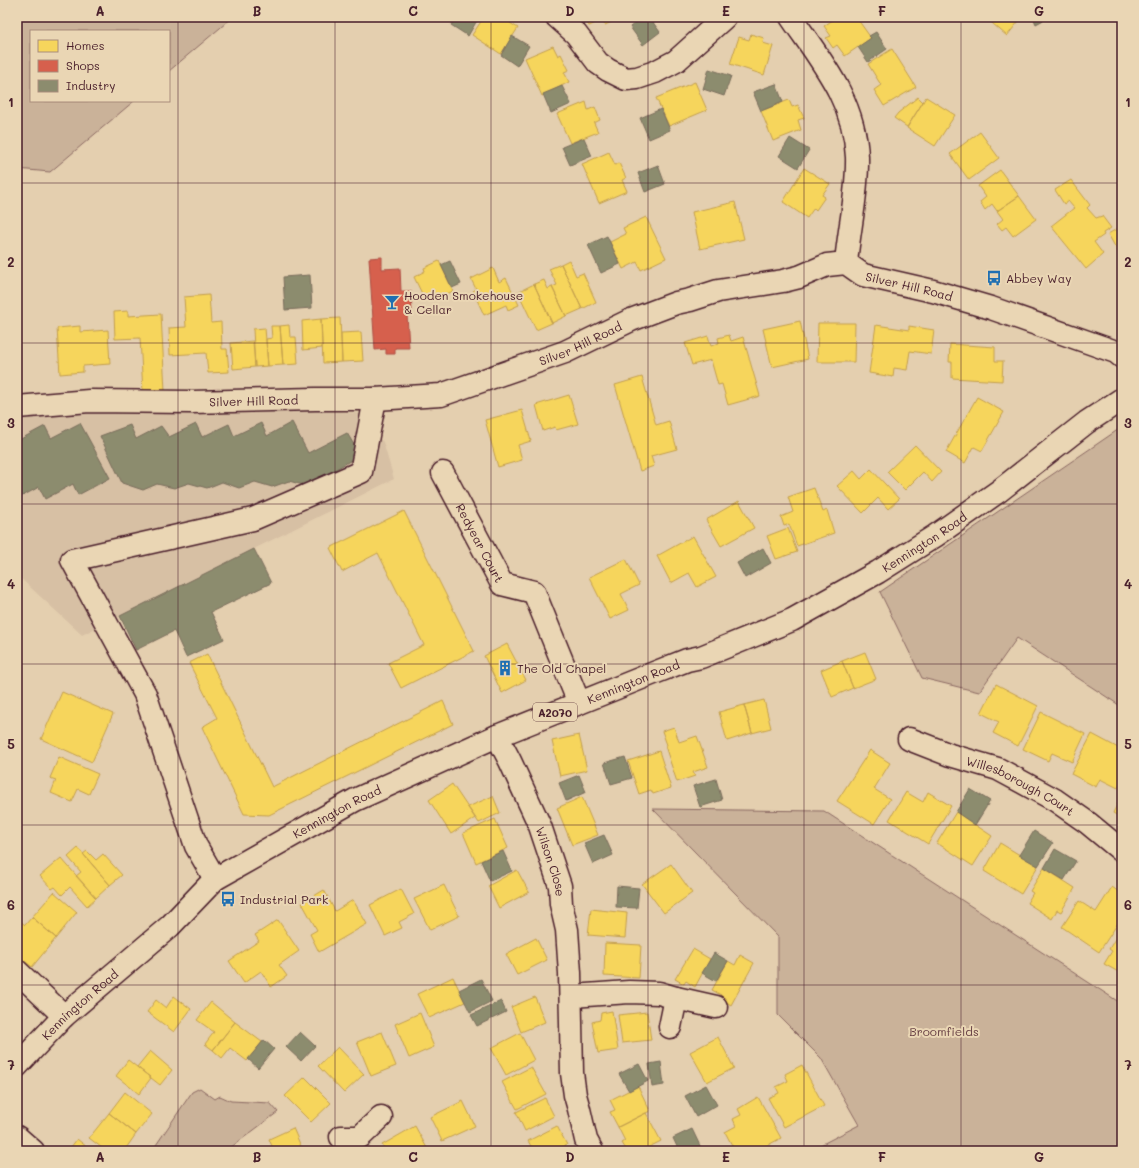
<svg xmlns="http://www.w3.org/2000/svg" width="1139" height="1168" font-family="Mali,sans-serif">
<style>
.built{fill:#d7c0a4}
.green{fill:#cab299;stroke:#8a6862}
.homes{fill:#f6d55c;stroke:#c29e4d}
.shops{fill:#d6604d;stroke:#ac4c43}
.industry{fill:#8c8c6e;stroke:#786b5a}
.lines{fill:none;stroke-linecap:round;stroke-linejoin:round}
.street-casing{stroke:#4a1f2b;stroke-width:25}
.primary-casing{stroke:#4a1f2b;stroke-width:25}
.street{stroke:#ead6b4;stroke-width:22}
.primary{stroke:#ead6b4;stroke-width:22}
.grid{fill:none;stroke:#4a1f2b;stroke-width:1;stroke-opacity:0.55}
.labels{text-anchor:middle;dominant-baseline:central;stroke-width:4;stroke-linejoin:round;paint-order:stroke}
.shield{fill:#ead6b4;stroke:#7a5654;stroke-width:1}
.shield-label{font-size:11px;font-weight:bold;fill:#4a1f2b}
.poi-label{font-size:12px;fill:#4a1f2b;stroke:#ead6b4;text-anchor:start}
.street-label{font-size:12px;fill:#4a1f2b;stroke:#ead6b4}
.park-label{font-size:12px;fill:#643c41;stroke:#ead6b4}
.neatline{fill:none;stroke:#4a1f2b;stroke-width:1.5}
.grid-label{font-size:13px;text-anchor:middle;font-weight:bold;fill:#4a1f2b}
</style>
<rect width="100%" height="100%" fill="#e4cfaf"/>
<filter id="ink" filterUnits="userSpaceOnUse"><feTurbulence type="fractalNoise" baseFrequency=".025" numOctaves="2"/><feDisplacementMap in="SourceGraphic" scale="8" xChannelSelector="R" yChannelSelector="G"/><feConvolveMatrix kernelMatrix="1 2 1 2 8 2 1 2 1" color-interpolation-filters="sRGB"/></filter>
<g filter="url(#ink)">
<path class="built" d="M 307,410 L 358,413 L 383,442 L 394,479 L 82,635 L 17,575 L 17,417 L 57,412 Z"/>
<path class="green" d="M 17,17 L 233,17 L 169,71 L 169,31 L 31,31 L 31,101 L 134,101 L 50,172 L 17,169 Z
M 1122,427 L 1122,707 L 1017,638 L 979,692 L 922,678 L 880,592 Z
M 653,809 L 824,811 L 1122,1004 L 1122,1151 L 809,1151 L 859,1125 L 821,1058 L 778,1015 L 778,937 Z
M 200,1088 L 215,1099 L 220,1096 L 231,1101 L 270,1103 L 278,1112 L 226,1151 L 152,1151 L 192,1092 Z"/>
<path class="homes" d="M 445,17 L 457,17 L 453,22 Z
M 484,17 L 514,17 L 510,23 L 518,28 L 501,54 L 472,35 Z
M 584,17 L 620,17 L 620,18 L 605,25 L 602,20 L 589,26 Z
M 837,17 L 856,17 L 871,38 L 845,56 L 837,45 L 833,48 L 826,38 L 831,36 L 824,26 Z
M 985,17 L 1022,17 L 1007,36 Z
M 751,34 L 764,38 L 763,43 L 773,46 L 764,75 L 730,64 L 739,37 L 749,40 Z
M 553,46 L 558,56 L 561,54 L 569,70 L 564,72 L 569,82 L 542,96 L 525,58 Z
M 892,49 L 916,87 L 884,106 L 874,90 L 881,85 L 868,64 Z
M 695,82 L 707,110 L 669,126 L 656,98 Z
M 918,97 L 923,102 L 907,127 L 894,118 L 898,113 Z
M 926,97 L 955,115 L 935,146 L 907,128 Z
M 789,100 L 792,107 L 798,105 L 804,118 L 798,120 L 801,130 L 773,141 L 761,111 Z
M 586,102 L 588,110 L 595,107 L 600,120 L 594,123 L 598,132 L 570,143 L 557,114 Z
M 980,132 L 999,158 L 969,180 L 950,154 Z
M 609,152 L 615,165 L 619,163 L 626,178 L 622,180 L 627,191 L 599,203 L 582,164 Z
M 804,168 L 830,184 L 822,195 L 825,197 L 816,210 L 814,208 L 807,218 L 783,202 Z
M 1000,170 L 1019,196 L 997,211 L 992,204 L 985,210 L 980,202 L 986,197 L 978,186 Z
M 1071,180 L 1090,205 L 1087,208 L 1096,218 L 1102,216 L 1111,228 L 1103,233 L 1104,235 L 1094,242 L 1103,254 L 1086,269 L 1051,226 L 1074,208 L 1068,201 L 1064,204 L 1055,190 Z
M 1019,196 L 1036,219 L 1013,236 L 1006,227 L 1002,230 L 997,224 L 1003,219 L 997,211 Z
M 735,202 L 744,239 L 700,249 L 692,212 Z
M 646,217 L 666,258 L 641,270 L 637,262 L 623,269 L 610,242 L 626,234 L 623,228 Z
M 1122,226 L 1122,259 L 1108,234 Z
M 569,260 L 576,276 L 583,273 L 596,302 L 582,309 L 561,264 Z
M 439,261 L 453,291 L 439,298 L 437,294 L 425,300 L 414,277 L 425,271 L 424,268 Z
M 561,264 L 582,309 L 566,316 L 552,287 L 557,285 L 549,269 Z
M 493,268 L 499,282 L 506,278 L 519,305 L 508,310 L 506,305 L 484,315 L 473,291 L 476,289 L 471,279 Z
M 544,280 L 548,289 L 552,287 L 566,316 L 552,323 L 534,284 Z
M 534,284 L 552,323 L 536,330 L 518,292 Z
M 209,295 L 211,323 L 221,322 L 222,349 L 227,349 L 229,372 L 208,373 L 206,353 L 170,355 L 169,328 L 186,327 L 184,297 Z
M 128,311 L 128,316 L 161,314 L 165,391 L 143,392 L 140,338 L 115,339 L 114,312 Z
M 340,318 L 342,362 L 323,363 L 321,319 Z
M 321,319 L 322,348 L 303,350 L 302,321 Z
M 800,321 L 808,359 L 772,367 L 763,329 Z
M 818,323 L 855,323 L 854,362 L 817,362 Z
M 289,325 L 290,337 L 296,337 L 298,364 L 283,365 L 280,326 Z
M 876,325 L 909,330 L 909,326 L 934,330 L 931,354 L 910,351 L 907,370 L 894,368 L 893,377 L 869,373 Z
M 80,326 L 80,332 L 108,330 L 110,364 L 83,366 L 83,372 L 60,374 L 57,328 Z
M 271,326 L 280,326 L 283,365 L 268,366 L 266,339 L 272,338 Z
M 265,328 L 268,366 L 255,367 L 253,329 Z
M 361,332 L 363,361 L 342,362 L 341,333 Z
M 729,335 L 731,341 L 743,337 L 760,396 L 728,405 L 722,384 L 718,385 L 711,360 L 692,365 L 685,343 L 708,336 L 711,346 L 719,343 L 718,338 Z
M 253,341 L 255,367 L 233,369 L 231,343 Z
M 950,344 L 995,347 L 995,361 L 1003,361 L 1002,381 L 952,378 L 952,362 L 949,362 Z
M 642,377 L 656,425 L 669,421 L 677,449 L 651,456 L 654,466 L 640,471 L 615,385 Z
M 569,395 L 578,424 L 556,430 L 555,427 L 543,431 L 536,405 Z
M 977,397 L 1004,412 L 982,451 L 974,447 L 965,463 L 946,452 Z
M 522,410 L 531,441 L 518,445 L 522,460 L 498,467 L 485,420 Z
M 915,445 L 941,472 L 932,482 L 923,472 L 905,490 L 887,472 Z
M 871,469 L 899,499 L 888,509 L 878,498 L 863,513 L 837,486 L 854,471 L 861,479 Z
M 814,488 L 823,512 L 827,510 L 834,533 L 797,546 L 789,524 L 784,526 L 781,517 L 793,512 L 788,497 Z
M 739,501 L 754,528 L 721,546 L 706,520 Z
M 404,511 L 474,651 L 401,688 L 388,663 L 424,645 L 378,553 L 342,572 L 330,548 Z
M 788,528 L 797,552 L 776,559 L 767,536 Z
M 693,536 L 716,577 L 697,587 L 689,573 L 671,583 L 657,556 Z
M 626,559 L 639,585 L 621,594 L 629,610 L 610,619 L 589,577 Z
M 507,644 L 526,680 L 502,693 L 484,656 Z
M 865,652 L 876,679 L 853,688 L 842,661 Z
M 207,654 L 272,787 L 443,701 L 453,724 L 269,815 L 244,814 L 202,727 L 217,718 L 189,663 Z
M 842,661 L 853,688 L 832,697 L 821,670 Z
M 996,684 L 1038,706 L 1018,746 L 993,733 L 999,722 L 981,713 Z
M 62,692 L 113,714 L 92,762 L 41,739 Z
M 764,700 L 771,728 L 752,733 L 744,705 Z
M 744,705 L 752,733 L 727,741 L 719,712 Z
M 1041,712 L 1085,734 L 1072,762 L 1052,753 L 1048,761 L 1023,749 Z
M 674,727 L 679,742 L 697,736 L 708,767 L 693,772 L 695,776 L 677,782 L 665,746 L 667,745 L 662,731 Z
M 1092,734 L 1122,750 L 1122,780 L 1118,788 L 1100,779 L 1096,787 L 1071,774 Z
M 579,735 L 587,770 L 560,776 L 552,741 Z
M 870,750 L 890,763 L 874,789 L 890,799 L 874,824 L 837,801 Z
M 659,751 L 671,788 L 653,794 L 651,790 L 639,794 L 628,761 Z
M 59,757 L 98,774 L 89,794 L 78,789 L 72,802 L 51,793 L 56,780 L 50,778 Z
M 452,784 L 475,818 L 451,834 L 429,800 Z
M 906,792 L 923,802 L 928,792 L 951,806 L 928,844 L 889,820 Z
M 1122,795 L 1122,818 L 1113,813 Z
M 493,796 L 500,813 L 479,823 L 468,807 Z
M 582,797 L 598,835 L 572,845 L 557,808 Z
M 956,812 L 992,836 L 973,866 L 937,843 Z
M 495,819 L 508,848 L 476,863 L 463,833 Z
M 1000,843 L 1038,866 L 1021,894 L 984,871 Z
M 78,848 L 110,885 L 96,898 L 76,876 L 81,872 L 68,857 Z
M 87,851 L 96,860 L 103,854 L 122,875 L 110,885 L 83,854 Z
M 61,858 L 96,898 L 87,906 L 70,887 L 62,895 L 55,887 L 52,889 L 40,876 Z
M 671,864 L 692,893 L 664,913 L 642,884 Z
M 1044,868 L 1075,888 L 1061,912 L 1057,910 L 1052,919 L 1027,903 L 1033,893 L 1030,891 Z
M 517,870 L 529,892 L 499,908 L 488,886 Z
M 444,885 L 459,916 L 430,930 L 414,899 Z
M 1112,887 L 1122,894 L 1122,917 L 1099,952 L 1062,927 L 1079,901 L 1096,912 Z
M 401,889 L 414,914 L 399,922 L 402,928 L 385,936 L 370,905 Z
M 324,890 L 335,911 L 353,900 L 367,924 L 319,952 L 310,934 L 317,930 L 302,903 Z
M 54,892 L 77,912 L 56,938 L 32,917 Z
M 591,909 L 627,913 L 625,938 L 588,935 Z
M 32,917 L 56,938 L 32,967 L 17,955 L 17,918 L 25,925 Z
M 278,920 L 299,951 L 279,965 L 287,976 L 271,987 L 261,971 L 244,983 L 229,961 L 259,941 L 255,935 Z
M 1122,927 L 1122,974 L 1104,964 L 1112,951 L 1109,949 Z
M 536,938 L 547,960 L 517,975 L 506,954 Z
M 605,943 L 641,945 L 639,978 L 604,976 Z
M 693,949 L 710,959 L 695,987 L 686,981 L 684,984 L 675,979 Z
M 740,955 L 754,963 L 731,1005 L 720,998 L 721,995 L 712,990 L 728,961 L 735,965 Z
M 453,977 L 465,1002 L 429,1018 L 417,994 Z
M 174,996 L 191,1009 L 174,1032 L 147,1012 L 156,1000 L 166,1008 Z
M 535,997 L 545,1022 L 521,1032 L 511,1007 Z
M 211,1002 L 235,1022 L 213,1050 L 205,1044 L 214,1032 L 197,1020 Z
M 612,1011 L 618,1050 L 598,1053 L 592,1022 L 600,1020 L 601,1013 Z
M 647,1012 L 651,1040 L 622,1043 L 618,1015 Z
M 420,1013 L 434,1047 L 409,1058 L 395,1024 Z
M 235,1022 L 262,1042 L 247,1061 L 230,1048 L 222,1058 L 213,1050 Z
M 382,1032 L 396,1066 L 371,1076 L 357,1042 Z
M 520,1033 L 534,1060 L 506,1075 L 491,1048 Z
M 718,1037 L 734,1068 L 707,1082 L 690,1052 Z
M 338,1047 L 364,1074 L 344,1093 L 318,1066 Z
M 150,1051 L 172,1070 L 160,1085 L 137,1067 Z
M 128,1060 L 151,1078 L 139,1094 L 116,1076 Z
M 802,1065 L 824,1106 L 784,1127 L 768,1098 L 779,1093 L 776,1087 L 788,1081 L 785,1074 Z
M 531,1067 L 546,1094 L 517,1109 L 502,1082 Z
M 305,1077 L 331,1103 L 311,1122 L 285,1096 Z
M 638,1086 L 650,1111 L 618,1127 L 610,1112 L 615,1110 L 610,1100 Z
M 125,1092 L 152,1114 L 136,1134 L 109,1113 Z
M 758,1097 L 781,1138 L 757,1151 L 735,1151 L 725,1132 L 736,1126 L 733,1119 L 741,1115 L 738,1109 Z
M 545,1098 L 554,1116 L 525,1131 L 516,1112 Z
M 463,1101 L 475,1126 L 442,1141 L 430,1117 Z
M 109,1113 L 136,1134 L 124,1151 L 106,1151 L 89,1138 Z
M 646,1113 L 661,1141 L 641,1151 L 627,1151 L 622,1143 L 625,1141 L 618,1127 Z
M 415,1126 L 428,1150 L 427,1151 L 386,1151 L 382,1145 Z
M 557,1126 L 567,1145 L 554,1151 L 534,1151 L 528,1141 Z
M 293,1128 L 303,1151 L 274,1151 L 269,1139 Z
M 77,1139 L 92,1151 L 68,1151 Z"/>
<path class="shops" d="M 382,257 L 382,269 L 400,268 L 401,291 L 411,291 L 412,313 L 407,314 L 409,348 L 395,348 L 395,354 L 386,354 L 386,349 L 375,350 L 369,258 Z"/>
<path class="industry" d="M 457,17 L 479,17 L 468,36 L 451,25 Z
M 643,17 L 649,17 L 660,32 L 643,45 L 630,27 Z
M 1033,17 L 1049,17 L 1036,24 Z
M 876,32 L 887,49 L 868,62 L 858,47 L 871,38 L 869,36 Z
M 512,36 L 529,46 L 517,66 L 501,55 Z
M 709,69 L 731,76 L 724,96 L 703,89 Z
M 776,84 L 783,102 L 761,111 L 753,92 Z
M 562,86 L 571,104 L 551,113 L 543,94 Z
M 661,109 L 670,130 L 649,139 L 640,118 Z
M 584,138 L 592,156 L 570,165 L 562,147 Z
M 790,138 L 809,150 L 798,168 L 779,156 Z
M 658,165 L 665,184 L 645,192 L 638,173 Z
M 607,236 L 620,264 L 601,273 L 588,245 Z
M 450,261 L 461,284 L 452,288 L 441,265 Z
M 310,275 L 312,308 L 285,310 L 283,277 Z
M 292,422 L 308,453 L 347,433 L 360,455 L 307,486 L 289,481 L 272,487 L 255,482 L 239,488 L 222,482 L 207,488 L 189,483 L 174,488 L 157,484 L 143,490 L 122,483 L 100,436 L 130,425 L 136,439 L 161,426 L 169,437 L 196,424 L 202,437 L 229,424 L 234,436 L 261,423 L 267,436 Z
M 80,423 L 110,478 L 78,495 L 73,484 L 45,499 L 39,487 L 17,499 L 17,441 L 45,426 L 51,438 Z
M 763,548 L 771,563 L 745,578 L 737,563 Z
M 254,549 L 271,583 L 211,612 L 224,639 L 186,657 L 174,631 L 136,650 L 120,616 Z
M 625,757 L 632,778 L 611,784 L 604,763 Z
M 579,775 L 586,792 L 566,801 L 559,783 Z
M 716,779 L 722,800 L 700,807 L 693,786 Z
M 970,789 L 990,801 L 975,825 L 956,812 Z
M 1034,831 L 1053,843 L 1038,866 L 1019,855 Z
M 604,835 L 613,855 L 593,864 L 584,843 Z
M 1055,849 L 1076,861 L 1064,880 L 1044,868 Z
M 503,851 L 512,871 L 490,881 L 481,861 Z
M 617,886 L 639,888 L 637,908 L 616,907 Z
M 714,953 L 728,961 L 716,981 L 702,973 Z
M 481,979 L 492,1001 L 470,1012 L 459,990 Z
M 501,1001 L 506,1012 L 477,1026 L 471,1015 Z
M 300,1032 L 315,1046 L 301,1061 L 286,1047 Z
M 264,1040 L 274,1049 L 258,1068 L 248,1059 Z
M 661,1062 L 664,1085 L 652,1087 L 649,1064 Z
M 639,1064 L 648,1081 L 629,1091 L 619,1074 Z
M 706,1085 L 717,1105 L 696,1117 L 685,1096 Z
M 692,1129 L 702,1150 L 699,1151 L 679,1151 L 673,1138 Z"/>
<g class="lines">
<g class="street-casing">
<g id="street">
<path d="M 557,17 L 576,34 L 598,63 L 608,70 L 626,79 L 637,78 L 655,72 L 676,61 L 725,17"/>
<path d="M 791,17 C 821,61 855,101 857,157 C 858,193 849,228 846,263"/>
<path id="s1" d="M 17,407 L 89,401 L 192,402 L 315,399 L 375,399 L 441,395 L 565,352 L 631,320 L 676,303 L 690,300 L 718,291 L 783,281 L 799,277 L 827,265 L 846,263 L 863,275 L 933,291 L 991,308 L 1116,352 L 1122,357"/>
<path id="s2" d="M 443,473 L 502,584 L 534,592 L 579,703"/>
<path id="s3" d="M 497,736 L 510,761 L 540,826 L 560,886 L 561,904 L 567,930 L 570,973 L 572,1073 L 575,1095 L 579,1109 L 586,1140 L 592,1151"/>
<path id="s4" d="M 909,739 L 950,755 L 998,769 L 1055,800 L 1088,823 L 1122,851"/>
<path d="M 215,879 L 196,846 L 145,694 L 72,560 L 253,519 L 361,472 L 375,399"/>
<path d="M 17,971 L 64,1016"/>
<path d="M 572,996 L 629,992 L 659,993 L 676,998 L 716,1007"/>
<path d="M 670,1027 L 676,998"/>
<path d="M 17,1137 L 33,1151"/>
<path d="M 341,1137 L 360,1137 L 381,1117"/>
</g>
</g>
<g class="primary-casing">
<g id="primary">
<path id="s5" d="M 17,1066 L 64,1016 L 170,926 L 215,879 L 355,800 L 497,736 L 654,673 L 687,660 L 701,657 L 792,620 L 878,572 L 935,536 L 999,491 L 1087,422 L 1122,399"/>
</g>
</g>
<use href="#street" class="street"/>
<use href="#primary" class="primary"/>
</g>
</g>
<path class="grid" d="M 178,17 L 178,1151M 335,17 L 335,1151M 491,17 L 491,1151M 648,17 L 648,1151M 804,17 L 804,1151M 961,17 L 961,1151M 17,183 L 1122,183M 17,343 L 1122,343M 17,504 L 1122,504M 17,664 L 1122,664M 17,825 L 1122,825M 17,985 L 1122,985"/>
<defs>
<g id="bus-bare" transform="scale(1.2)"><path d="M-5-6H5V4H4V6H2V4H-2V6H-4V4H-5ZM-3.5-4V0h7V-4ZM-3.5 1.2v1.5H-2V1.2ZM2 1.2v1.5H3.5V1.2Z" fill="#1f6fb2" stroke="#ead6b4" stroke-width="2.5" paint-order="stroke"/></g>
<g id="bar-bare" transform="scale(1.2)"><path d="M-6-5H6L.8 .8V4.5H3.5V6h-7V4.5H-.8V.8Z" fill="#1f6fb2" stroke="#ead6b4" stroke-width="2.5" paint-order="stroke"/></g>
<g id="building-bare" transform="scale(1.2)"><path d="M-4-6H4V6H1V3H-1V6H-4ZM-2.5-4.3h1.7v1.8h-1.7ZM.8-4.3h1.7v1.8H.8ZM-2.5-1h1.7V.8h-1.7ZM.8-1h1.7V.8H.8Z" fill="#1f6fb2" stroke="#ead6b4" stroke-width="2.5" paint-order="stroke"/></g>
</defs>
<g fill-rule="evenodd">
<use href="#bus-bare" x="994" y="278"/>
<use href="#bar-bare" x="392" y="302"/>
<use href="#building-bare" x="505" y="668"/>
<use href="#bus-bare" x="228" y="899"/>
</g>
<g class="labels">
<rect class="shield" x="533" y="703" width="44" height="18" rx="3"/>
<g class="shield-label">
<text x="555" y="712">A2070</text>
</g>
<g class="poi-label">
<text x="1006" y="278">Abbey Way</text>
<text x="404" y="295">Hooden Smokehouse<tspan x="404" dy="14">&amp; Cellar</tspan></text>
<text x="517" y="668">The Old Chapel</text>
<text x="240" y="899">Industrial Park</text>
</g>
<g class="street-label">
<text stroke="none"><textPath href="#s1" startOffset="921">Silver Hill Road</textPath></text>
<text stroke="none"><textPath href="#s1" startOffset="573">Silver Hill Road</textPath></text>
<text stroke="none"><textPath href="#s1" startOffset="237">Silver Hill Road</textPath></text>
<text stroke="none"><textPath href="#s5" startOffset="1060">Kennington Road</textPath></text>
<text stroke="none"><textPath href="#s2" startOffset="79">Redyear Court</textPath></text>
<text stroke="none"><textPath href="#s5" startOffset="736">Kennington Road</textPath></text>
<text stroke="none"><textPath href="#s4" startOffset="121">Willesborough Court</textPath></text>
<text stroke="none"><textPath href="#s5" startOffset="412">Kennington Road</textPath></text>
<text stroke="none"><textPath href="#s3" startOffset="137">Wilson Close</textPath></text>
<text stroke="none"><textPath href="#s5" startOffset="88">Kennington Road</textPath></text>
</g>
<g class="park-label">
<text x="944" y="1031">Broomfields</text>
</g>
</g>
<rect width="1139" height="1168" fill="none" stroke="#ead6b4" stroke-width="44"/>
<rect x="30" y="30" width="140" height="72" fill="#ead6b4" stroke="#aa8d7d"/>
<rect x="38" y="40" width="20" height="12" fill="#f6d55c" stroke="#aa8d7d"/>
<text x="66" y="50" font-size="12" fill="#4a1f2b">Homes</text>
<rect x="38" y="60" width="20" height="12" fill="#d6604d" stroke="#aa8d7d"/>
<text x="66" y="70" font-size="12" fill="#4a1f2b">Shops</text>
<rect x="38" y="80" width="20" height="12" fill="#8c8c6e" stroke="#aa8d7d"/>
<text x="66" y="90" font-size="12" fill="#4a1f2b">Industry</text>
<rect x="22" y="22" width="1095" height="1124" class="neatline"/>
<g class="grid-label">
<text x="100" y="16">A</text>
<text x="257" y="16">B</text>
<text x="413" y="16">C</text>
<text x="570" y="16">D</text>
<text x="726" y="16">E</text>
<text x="882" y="16">F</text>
<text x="1039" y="16">G</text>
<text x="11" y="107">1</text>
<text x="1128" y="107">1</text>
<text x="11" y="267">2</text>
<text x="1128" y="267">2</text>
<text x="11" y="428">3</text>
<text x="1128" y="428">3</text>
<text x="11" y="589">4</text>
<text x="1128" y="589">4</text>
<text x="11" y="749">5</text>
<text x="1128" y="749">5</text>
<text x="11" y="910">6</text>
<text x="1128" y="910">6</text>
<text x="11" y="1070">7</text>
<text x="1128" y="1070">7</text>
<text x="100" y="1162">A</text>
<text x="257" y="1162">B</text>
<text x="413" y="1162">C</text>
<text x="570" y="1162">D</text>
<text x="726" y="1162">E</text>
<text x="882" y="1162">F</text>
<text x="1039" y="1162">G</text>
</g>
</svg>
